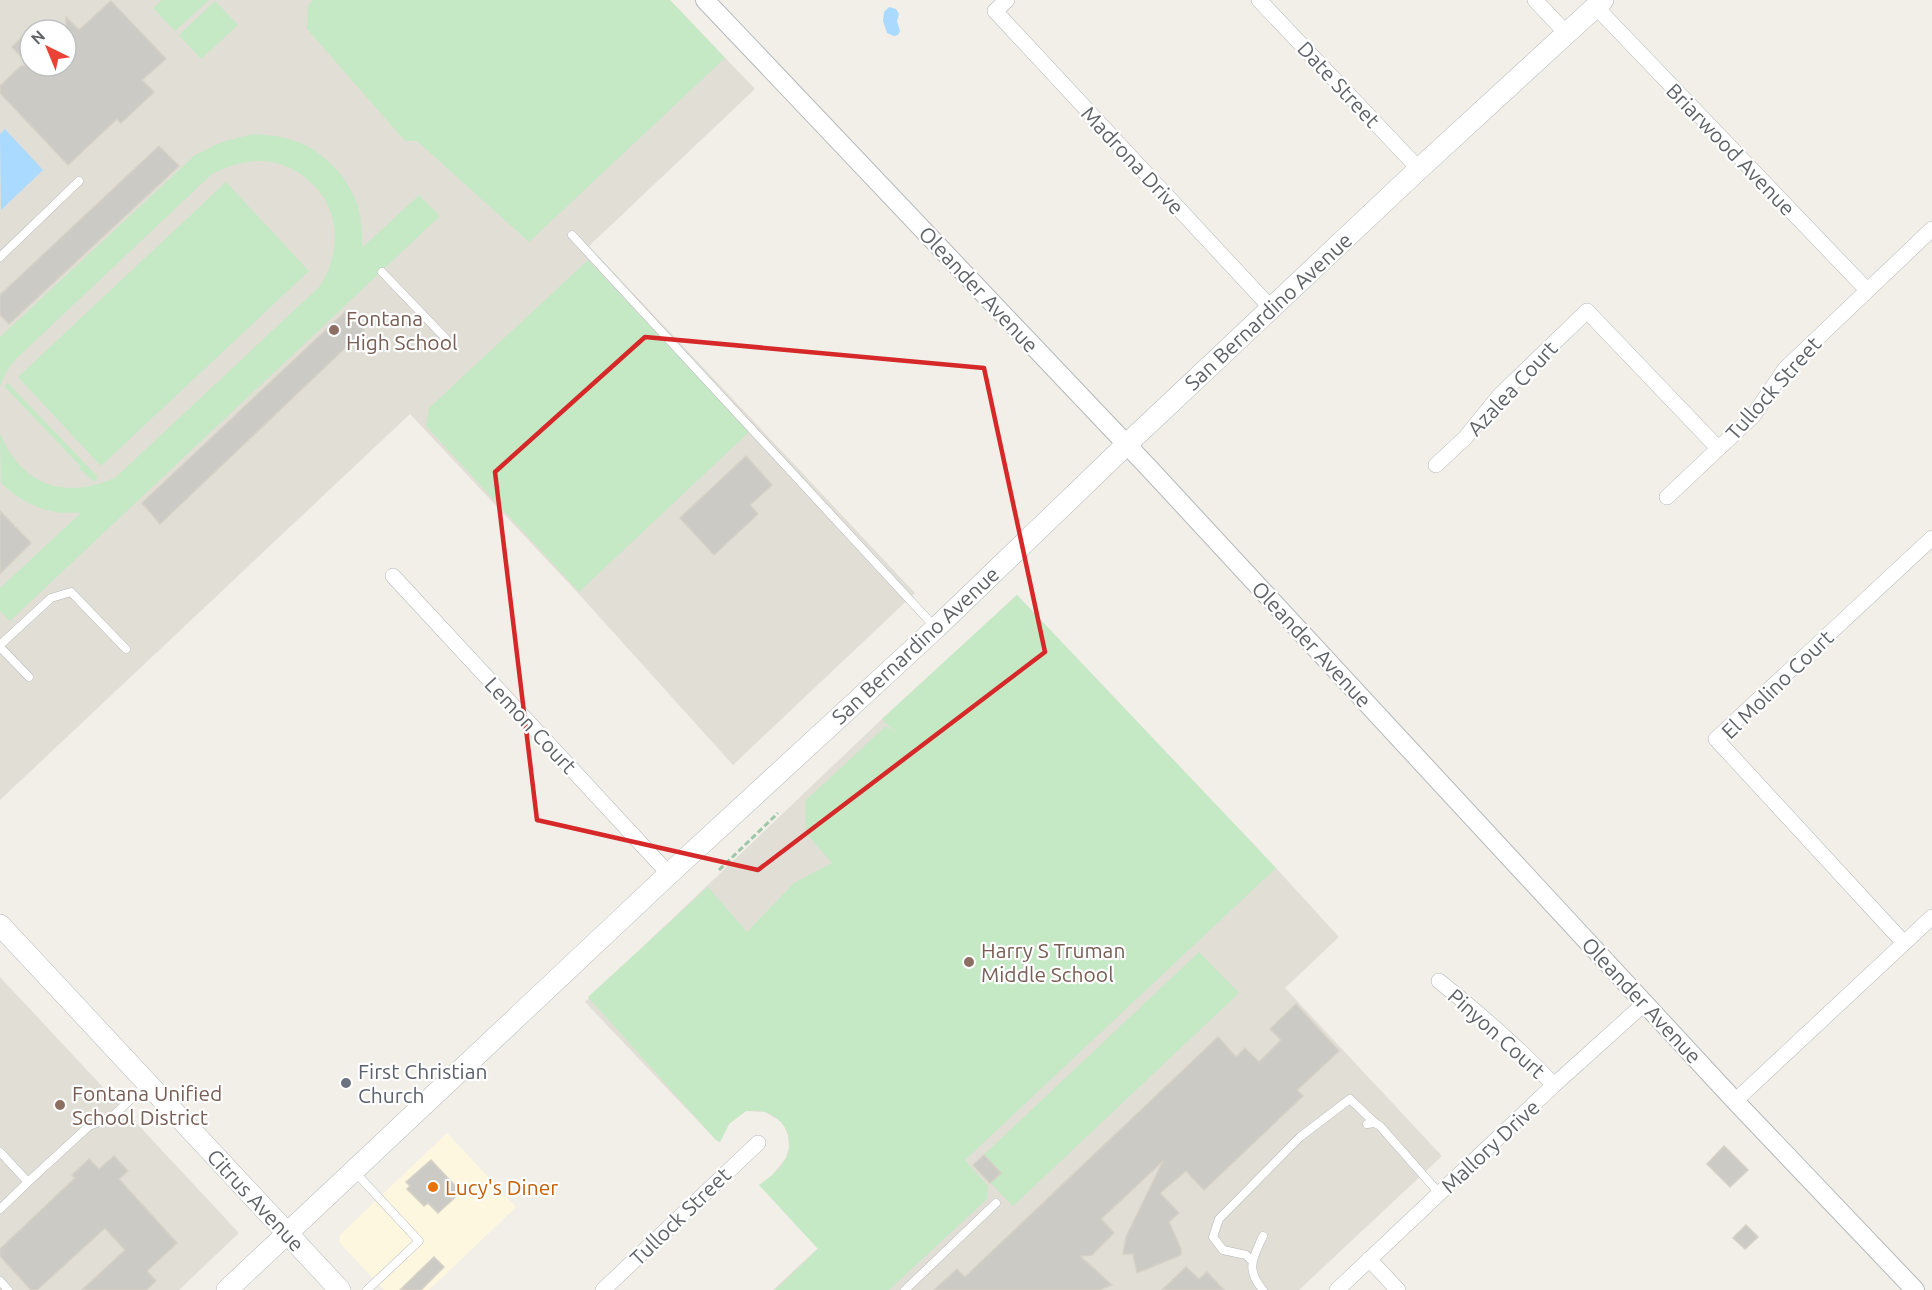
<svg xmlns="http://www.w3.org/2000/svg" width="1932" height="1290" font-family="Ubuntu,sans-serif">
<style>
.commercial{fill:#fef7e0}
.education{fill:#e1ded6;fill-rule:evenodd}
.green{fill:#c5e8c5}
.water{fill:#aadaff}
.building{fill:#cccac5;stroke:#d6d1c6;stroke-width:1.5}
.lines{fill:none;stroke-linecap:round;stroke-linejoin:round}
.service-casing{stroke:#b5b8bc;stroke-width:9}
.minor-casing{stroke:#b5b8bc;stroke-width:16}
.tertiary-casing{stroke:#b5b8bc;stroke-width:20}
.secondary-casing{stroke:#b6babf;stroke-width:22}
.path{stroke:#9cc7a9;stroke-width:3;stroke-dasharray:6 3;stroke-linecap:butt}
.service{stroke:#fff;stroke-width:8}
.minor{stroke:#fff;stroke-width:15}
.tertiary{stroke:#fff;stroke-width:18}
.secondary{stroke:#fff;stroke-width:21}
.marked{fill:none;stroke:#d62828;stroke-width:4.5;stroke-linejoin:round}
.education-dot{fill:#8d6e63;stroke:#fff;stroke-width:2}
.worship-dot{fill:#6b7280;stroke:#fff;stroke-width:2}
.food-dot{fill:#e8710a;stroke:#fff;stroke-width:2}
.labels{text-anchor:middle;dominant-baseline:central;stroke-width:4.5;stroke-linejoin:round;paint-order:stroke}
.street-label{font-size:21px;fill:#5f6368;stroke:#fff}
.education-label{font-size:21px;fill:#785e54;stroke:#fff;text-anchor:start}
.worship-label{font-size:21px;fill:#5b616d;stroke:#fff;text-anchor:start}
.food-label{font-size:21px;fill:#c56008;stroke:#fff;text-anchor:start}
</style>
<rect width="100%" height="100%" fill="#f1efe8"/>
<path class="commercial" d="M 447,1133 L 516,1207 L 429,1290 L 384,1290 L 339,1242 L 340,1235 Z"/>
<path class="education" d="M 0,0 L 670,0 L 755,89 L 589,246 L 915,593 L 733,765 L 577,592 L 410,414 L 0,800 ZM 30,30 L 66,30 L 66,66 L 30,66 Z
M 1017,595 L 1276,868 L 1339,937 L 1285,988 L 1442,1156 L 1299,1290 L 773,1290 L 818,1248 L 773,1174 L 786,1158 L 789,1147 L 788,1135 L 783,1123 L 765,1112 L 746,1111 L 729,1124 L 720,1142 L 716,1140 L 585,1002 L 882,719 Z
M 0,977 L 239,1233 L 179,1290 L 0,1290 Z"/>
<path class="green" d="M 162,0 L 209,0 L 175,31 L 153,8 Z
M 313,0 L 670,0 L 725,58 L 529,242 L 417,141 L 405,141 L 307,29 L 308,5 Z
M 215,1 L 238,25 L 201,59 L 179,35 Z
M 253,134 C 264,135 275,136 285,138 C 321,146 353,179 360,215 C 362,226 362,237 362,248 L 419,195 L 440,216 L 10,621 L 0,611 L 0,588 L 81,513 C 75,512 68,513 62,513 C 38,510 17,499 1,483 L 0,433 C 20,485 66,501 116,477 L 319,287 C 332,268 338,244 333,221 C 327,188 294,161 260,161 C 243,161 227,167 212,174 L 15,360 L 5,374 L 0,387 L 0,337 L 195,155 L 222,142 Z
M 226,182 L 309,271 L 101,466 L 18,377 Z
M 588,260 L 749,432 L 579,592 L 426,426 L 429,408 Z
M 8,383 L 98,477 L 94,482 L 80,469 L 81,467 L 4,386 Z
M 1017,595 L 1276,868 L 965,1160 L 988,1186 L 987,1199 L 889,1290 L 775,1290 L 818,1249 L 759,1185 C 768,1178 781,1170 786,1158 C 795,1140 785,1118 765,1112 C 759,1110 752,1111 746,1111 L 729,1124 L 720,1142 L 716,1140 L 588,997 L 708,887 L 747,932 L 794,883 L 832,863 L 806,833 L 805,801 L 886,726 L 897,734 L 882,719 Z
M 1199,952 L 1239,993 L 1013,1206 L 973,1165 Z"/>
<path class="water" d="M 889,7 L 896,9 L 899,14 L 897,21 L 900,31 L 898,35 L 894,36 L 887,33 L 883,21 L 884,12 Z
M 5,129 L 43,170 L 1,210 L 0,134 Z"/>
<path class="building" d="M 111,1 L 166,59 L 142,80 L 154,92 L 121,123 L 117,119 L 68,165 L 0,93 L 0,86 L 21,66 L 30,66 L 12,47 L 30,29 L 30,66 L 66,66 L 66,17 L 79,30 Z
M 159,146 L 179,166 L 9,324 L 0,315 L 0,295 Z
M 346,311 L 364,330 L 160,524 L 142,503 Z
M 746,456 L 772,485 L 750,505 L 758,514 L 714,555 L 680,518 Z
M 0,511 L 31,543 L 0,574 Z
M 1296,1004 L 1339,1051 L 1297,1090 L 1303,1096 L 1204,1190 L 1186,1171 L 1160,1193 L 1179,1213 L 1169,1222 L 1181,1249 L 1181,1255 L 1137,1273 L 1133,1254 L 1123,1254 L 1126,1237 L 1163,1161 L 1101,1219 L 1114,1233 L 1092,1255 L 1080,1256 L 1112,1285 L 1099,1290 L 934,1290 L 957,1269 L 965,1277 L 1218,1037 L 1236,1057 L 1245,1048 L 1259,1062 L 1281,1040 L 1270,1029 Z
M 1724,1146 L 1748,1170 L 1730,1187 L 1707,1164 Z
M 984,1155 L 1001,1173 L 990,1183 L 973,1165 Z
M 114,1156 L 128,1171 L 119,1179 L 177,1243 L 147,1271 L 156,1281 L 146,1290 L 82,1290 L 125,1250 L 105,1228 L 37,1290 L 31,1290 L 0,1256 L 0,1249 L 75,1178 L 72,1175 L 89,1159 L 99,1169 Z
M 431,1160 L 461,1192 L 438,1213 L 428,1203 L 424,1206 L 407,1189 L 410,1186 L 406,1182 Z
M 1746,1225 L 1758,1237 L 1745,1249 L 1733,1238 Z
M 434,1257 L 444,1267 L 421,1290 L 400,1290 Z
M 1186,1267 L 1199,1279 L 1207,1272 L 1224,1290 L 1162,1290 Z"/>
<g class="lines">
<g class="service-casing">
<path id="service" d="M 572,235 L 934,626
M 0,257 L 79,181
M 382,272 L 452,345
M 0,645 L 51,598 L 71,592 L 126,649
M 0,647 L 29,677
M 1367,1124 L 1375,1123 L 1380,1126 L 1439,1193
M 0,1152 L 28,1182
M 355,1172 L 419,1241 L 367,1290
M 0,1209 L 28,1182 L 89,1126 L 113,1116 L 146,1085
M 1263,1236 C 1253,1258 1245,1269 1263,1290
M 1251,1260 L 1246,1255 L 1223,1250 L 1213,1237 L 1219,1219 L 1300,1137 L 1350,1099 L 1375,1123
M 0,1281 L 8,1290
M 905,1290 L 996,1203"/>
</g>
<g class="minor-casing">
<path id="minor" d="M 1007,0 L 995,11 L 1271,308
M 1259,0 L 1419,169
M 1535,0 L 1567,34
M 1596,7 L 1867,290
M 1436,465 L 1465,438 L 1500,395 L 1587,311 L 1718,448
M 1667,497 L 1753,416 L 1785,369 L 1932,229
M 393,576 L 669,874
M 1904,943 L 1716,739 L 1932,538
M 1439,981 C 1480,1014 1518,1047 1554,1085
M 1735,1101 L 1932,917
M 1369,1259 L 1398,1290
M 603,1290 L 758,1143
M 1337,1290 L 1554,1085 L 1645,1003"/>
</g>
<g class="tertiary-casing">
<path id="tertiary" d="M 705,0 L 1148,467 L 1735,1101 L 1915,1290"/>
</g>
<g class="secondary-casing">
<path id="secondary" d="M 0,925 L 340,1290
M 227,1290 L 669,874 L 936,628 L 1126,445 L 1419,169 L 1603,0"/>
</g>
<path class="path" d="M 719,870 L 778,813"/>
<use href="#service" class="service"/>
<use href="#minor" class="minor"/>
<use href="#tertiary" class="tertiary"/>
<use href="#secondary" class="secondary"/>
</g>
<path class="marked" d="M 645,337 L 984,368 L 1045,652 L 758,870 L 537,820 L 495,472 Z"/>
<g class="education-dot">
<circle cx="334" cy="330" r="6"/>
<circle cx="969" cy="962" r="6"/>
<circle cx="60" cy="1105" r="6"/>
</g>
<circle class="worship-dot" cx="346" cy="1083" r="6"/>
<circle class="food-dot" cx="433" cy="1187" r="6"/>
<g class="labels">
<g class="street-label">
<text transform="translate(1339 84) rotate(47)">Date Street</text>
<text transform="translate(1731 149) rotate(46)">Briarwood Avenue</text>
<text transform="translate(1133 160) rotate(47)">Madrona Drive</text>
<text transform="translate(979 289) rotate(47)">Oleander Avenue</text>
<text transform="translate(1268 311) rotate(-43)">San Bernardino Avenue</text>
<text transform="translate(1512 388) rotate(-47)">Azalea Court</text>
<text transform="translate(1773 388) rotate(-48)">Tullock Street</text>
<text transform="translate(1312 644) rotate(47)">Oleander Avenue</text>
<text transform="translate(915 645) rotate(-43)">San Bernardino Avenue</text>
<text transform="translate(1777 684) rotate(-44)">El Molino Court</text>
<text transform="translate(531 725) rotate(47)">Lemon Court</text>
<text transform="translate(1642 1000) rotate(47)">Oleander Avenue</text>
<text transform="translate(1497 1033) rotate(42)">Pinyon Court</text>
<text transform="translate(1490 1146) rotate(-43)">Mallory Drive</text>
<text transform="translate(256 1200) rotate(47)">Citrus Avenue</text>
<text transform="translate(680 1216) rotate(-44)">Tullock Street</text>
</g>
<g class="education-label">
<text x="346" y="318">Fontana<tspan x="346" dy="24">High School</tspan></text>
<text x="981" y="950">Harry S Truman<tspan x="981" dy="24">Middle School</tspan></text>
<text x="72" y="1093">Fontana Unified<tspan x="72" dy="24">School District</tspan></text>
</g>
<g class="worship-label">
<text x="358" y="1071">First Christian<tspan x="358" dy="24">Church</tspan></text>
</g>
<g class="food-label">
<text x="445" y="1187">Lucy's Diner</text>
</g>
</g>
<g transform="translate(48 48) rotate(317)"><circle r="28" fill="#ffffff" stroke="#bfc1c3" stroke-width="1.5"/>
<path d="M0-4.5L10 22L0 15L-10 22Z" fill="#ea4335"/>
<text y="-9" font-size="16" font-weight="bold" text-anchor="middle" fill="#5f6368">N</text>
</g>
</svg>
